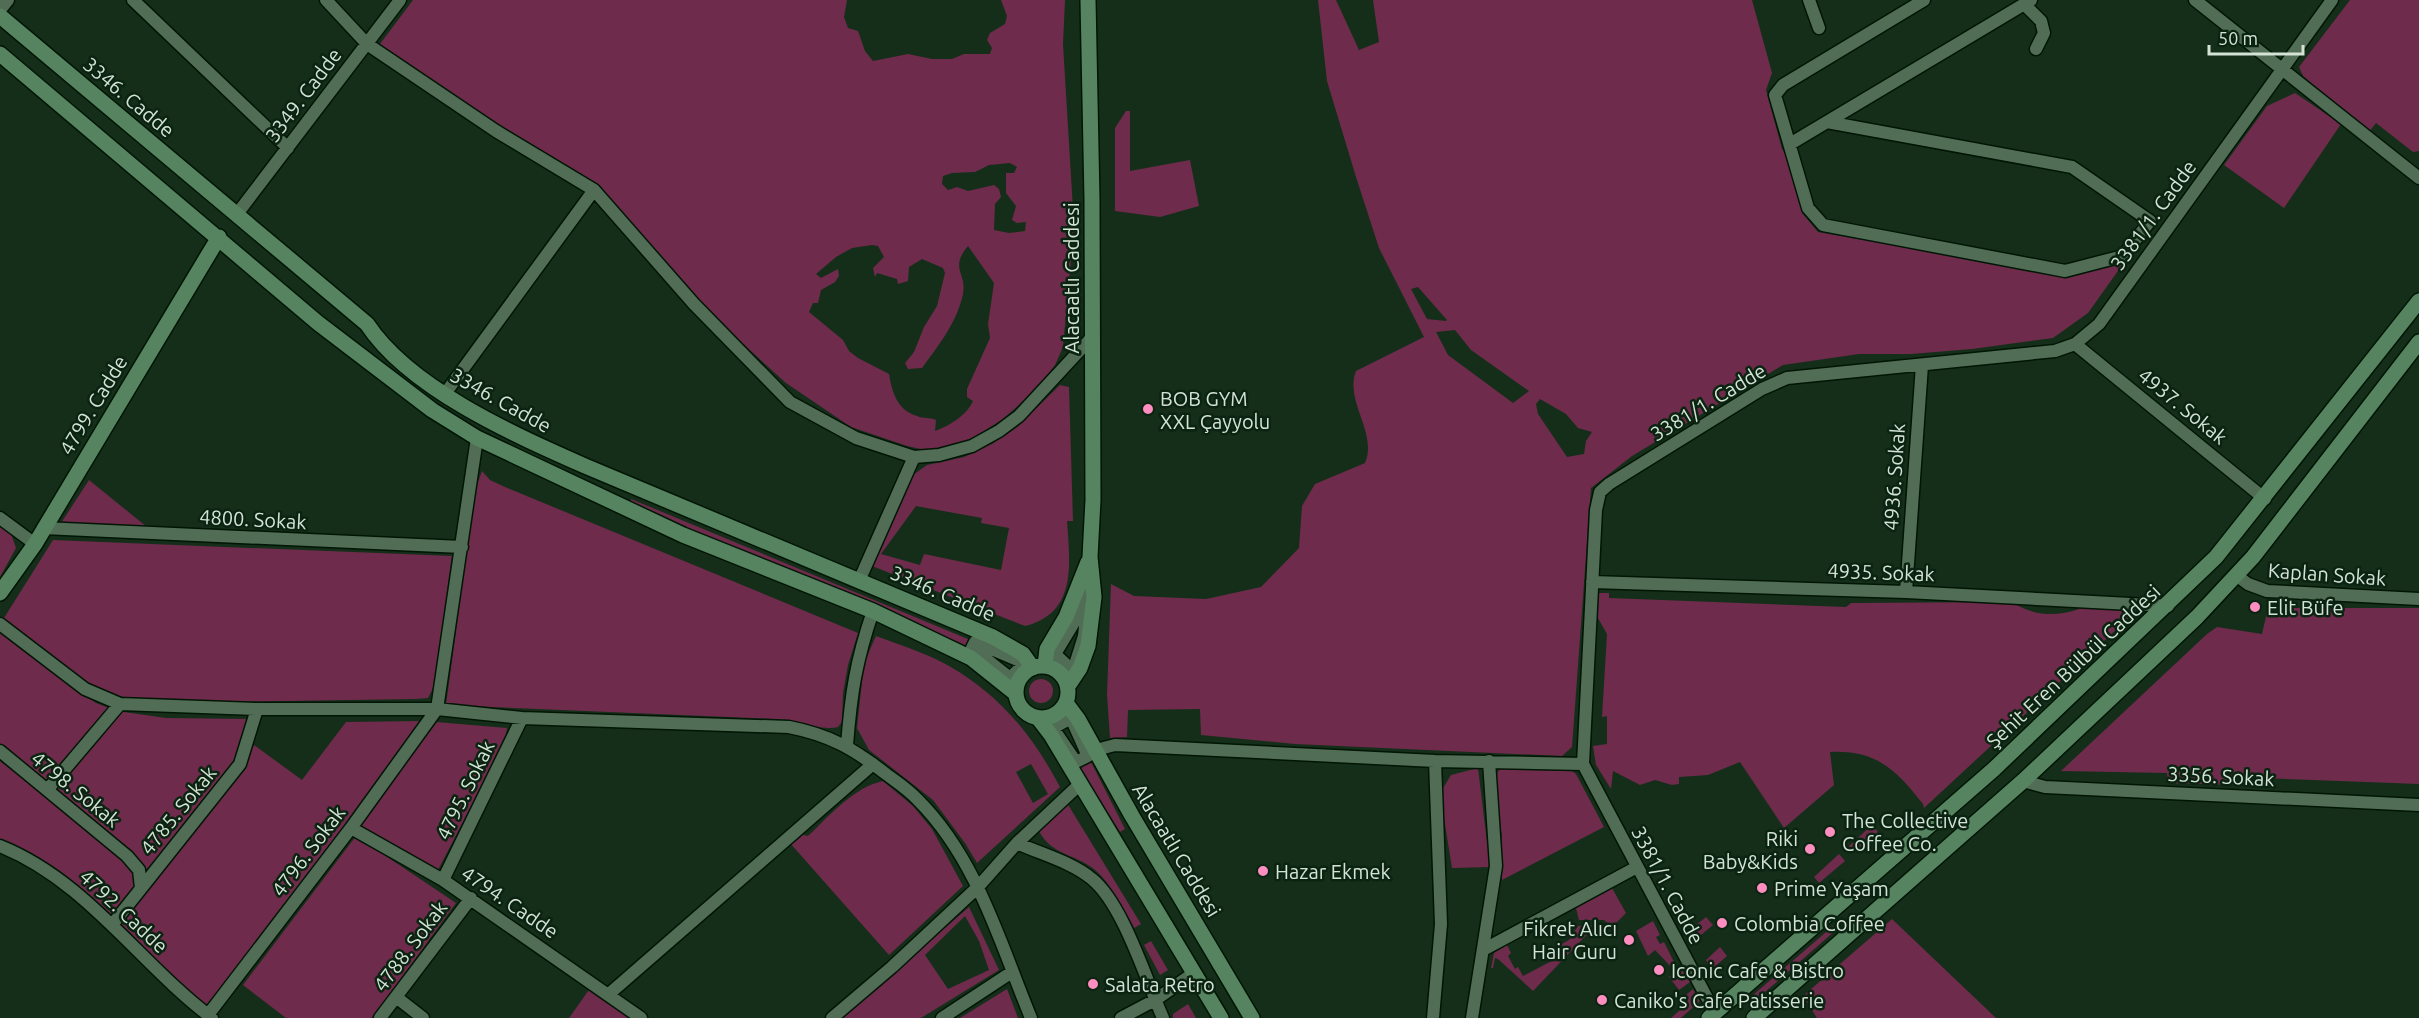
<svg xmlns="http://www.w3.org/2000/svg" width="2419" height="1018" font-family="Ubuntu,sans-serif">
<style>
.green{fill:#6f2b4b;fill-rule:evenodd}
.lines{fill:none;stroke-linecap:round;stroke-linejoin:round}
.street-casing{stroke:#001605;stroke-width:15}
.secondary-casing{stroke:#001605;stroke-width:18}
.street{stroke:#516d55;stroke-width:12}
.secondary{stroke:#578460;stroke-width:15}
.poi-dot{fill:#fd8ebf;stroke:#0a2411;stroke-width:2}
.labels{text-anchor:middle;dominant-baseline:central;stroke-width:5;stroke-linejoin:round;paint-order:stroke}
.street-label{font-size:20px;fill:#d4e3d6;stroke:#0a2411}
.poi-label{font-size:20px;fill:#d4e3d6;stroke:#0a2411;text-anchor:start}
</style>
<rect width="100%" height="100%" fill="#152e1a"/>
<path class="green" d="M 413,0 L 847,0 L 844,17 L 848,28 L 858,31 L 865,51 L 873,61 L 908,54 L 932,59 L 952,59 L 964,54 L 990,54 L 992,48 L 987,40 L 990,33 L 1005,24 L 1007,16 L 1001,0 L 1065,0 L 1063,44 L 1074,226 L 1063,347 L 1055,365 L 1036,390 L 1003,419 L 965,443 L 930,451 L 907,446 L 851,427 L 786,383 L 730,332 L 694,298 L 598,189 L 574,170 L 536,150 L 381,52 L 380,44 ZM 1010,163 L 1017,167 L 1014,173 L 1006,173 L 1006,193 L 1016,206 L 1012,220 L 1017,223 L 1026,222 L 1025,231 L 1009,233 L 994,230 L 995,204 L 1001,197 L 999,189 L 994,185 L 968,191 L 957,187 L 948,190 L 942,184 L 943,176 L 952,173 L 975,172 L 989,165 ZM 872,245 L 878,246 L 884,257 L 873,268 L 875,277 L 877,273 L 897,279 L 898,284 L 908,281 L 909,267 L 922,259 L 943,268 L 945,273 L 937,306 L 924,327 L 914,352 L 905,363 L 908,369 L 922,368 C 939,345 957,322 963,294 C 967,272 949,269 968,246 L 994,283 L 988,324 L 990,338 L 967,389 L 967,397 L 973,401 C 967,415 949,426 935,431 L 936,420 C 929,417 924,419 917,416 C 897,410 892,392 889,374 L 858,358 L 849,351 L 843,340 L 809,312 L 813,303 L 818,303 L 821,290 L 835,282 L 839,276 L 838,269 L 821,278 L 816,274 L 836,257 L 852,248 Z
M 1318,0 L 1336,0 L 1359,50 L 1379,42 L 1373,0 L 1752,0 L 1772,73 L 1766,90 L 1782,149 L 1789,158 L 1802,213 L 1818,232 L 2064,276 L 2125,261 L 2088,313 L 2053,338 L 1972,349 L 1911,354 L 1859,354 L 1783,365 L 1632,456 L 1591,488 L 1572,747 L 1562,756 L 1295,744 L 1201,735 L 1200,709 L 1128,710 L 1127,737 L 1110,738 L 1107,695 L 1111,584 L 1134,596 L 1206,599 L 1261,587 L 1299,548 L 1302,506 L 1315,484 L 1365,463 C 1378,433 1344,401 1356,371 L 1424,337 L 1379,248 L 1356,177 L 1327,81 ZM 1418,287 L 1447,320 L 1446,321 L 1427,319 L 1411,289 ZM 1455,330 L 1471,350 L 1529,391 L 1513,403 L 1448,355 L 1436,332 ZM 1540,399 L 1566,414 L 1578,428 L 1592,432 L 1586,441 L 1584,454 L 1567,457 L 1538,414 L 1536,404 Z
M 2350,0 L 2419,0 L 2419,151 L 2413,152 L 2376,123 L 2369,132 L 2303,76 L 2299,67 Z
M 2295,93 L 2341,124 L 2284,208 L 2224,165 L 2267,106 Z
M 1126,111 L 1130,111 L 1130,171 L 1190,160 L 1199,206 L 1160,217 L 1115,211 L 1115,128 Z
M 1060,385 L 1069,387 L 1073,521 L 1067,521 C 1070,565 1077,613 1025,626 L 872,566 L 913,475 L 927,465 L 964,457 L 992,444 L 1017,427 ZM 916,506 L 982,518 L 981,523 L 1009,528 L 1001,570 L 924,554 L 920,565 L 881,554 Z
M 482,471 L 490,480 L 505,487 L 858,633 L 848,665 L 843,693 L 842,722 L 838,727 C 821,731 794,721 775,719 L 446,705 L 475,490 Z
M 89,480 L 147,527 L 61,523 Z
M 631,499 L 975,642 L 972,648 L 630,505 Z
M 0,522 L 9,528 L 16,548 L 0,577 Z
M 53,540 L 452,556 L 434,686 L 428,698 L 416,699 L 160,703 C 147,700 132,699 119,696 C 84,686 27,644 4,618 Z
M 1595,593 L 1609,593 L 1609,598 L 1846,607 L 1851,603 L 2012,602 C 2033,616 2056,617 2079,609 L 2080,605 L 2130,609 L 2131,616 L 1924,808 L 1923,804 C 1896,770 1877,750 1830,752 L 1834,785 L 1784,828 L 1740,762 L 1708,775 L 1679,777 L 1679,784 L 1672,785 L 1655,780 L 1640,785 L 1613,771 L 1611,789 L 1596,765 L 1593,746 L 1607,744 L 1607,716 L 1602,717 L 1607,634 L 1598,618 Z
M 2268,608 L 2419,608 L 2419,784 L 2235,777 L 2234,785 L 2168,783 L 2167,773 L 2061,771 L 2207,634 L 2217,627 L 2262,634 Z
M 0,632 L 96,703 L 112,709 L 48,783 L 0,745 Z
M 876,636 C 900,645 926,653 949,666 C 1000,695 1033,736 1060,787 L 977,863 L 965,843 L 933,800 L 869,750 L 857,728 L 864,663 ZM 1031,764 L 1048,794 L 1033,803 L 1016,772 Z
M1029 691a12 12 0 1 1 24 0a12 12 0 1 1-24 0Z
M 117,711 L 166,718 L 249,719 L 237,759 L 145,878 L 136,859 L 57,789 L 57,783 Z
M 421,721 L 242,965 L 206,1005 L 116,925 L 214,807 L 254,745 L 302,780 L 346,722 Z
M 436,722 L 507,728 L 505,741 L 438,870 L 359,826 Z
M 1088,756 L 1125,829 L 1120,832 L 1076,762 Z
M 0,761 L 130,863 C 144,889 126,900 109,920 L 27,852 L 0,840 Z
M 1505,766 L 1568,768 L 1576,774 L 1604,827 L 1502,880 L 1502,836 L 1494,785 L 1498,771 Z
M 1478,768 L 1490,867 L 1452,868 L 1441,799 L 1442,790 L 1451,775 Z
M 883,781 L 913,806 L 932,829 L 963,886 L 889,955 L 790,843 L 800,834 L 808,836 C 829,816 854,787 883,781 Z
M 1067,803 L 1141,924 L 1134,928 C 1122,908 1112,884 1094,869 C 1073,853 1050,855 1038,829 Z
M 1872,825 L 1878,832 L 1854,852 L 1849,846 Z
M 356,836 L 456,903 L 372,1018 L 286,1018 L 243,985 Z
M 1839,854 L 1845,861 L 1819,883 L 1814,877 Z
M 1612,888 L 1626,913 L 1612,927 L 1604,920 L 1579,920 L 1576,908 Z
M 969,907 L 999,970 L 921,1018 L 841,1018 ZM 965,916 L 979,941 L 989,970 L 948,989 L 925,955 Z
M 1706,917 L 1713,925 L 1695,940 L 1690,930 Z
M 1892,919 L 1996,1018 L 1817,1018 L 1803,996 Z
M 1653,921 L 1660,935 L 1656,937 L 1660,944 L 1664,942 L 1679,972 L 1683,971 L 1690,982 L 1679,990 L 1669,977 L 1675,971 L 1655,950 L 1648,956 L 1636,931 Z
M 1596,925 L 1533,991 L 1498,959 L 1495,958 L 1493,968 L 1491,968 L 1494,953 L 1507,945 L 1511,953 L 1508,956 L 1515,969 L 1518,967 L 1523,976 L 1565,954 L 1560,945 L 1569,940 L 1578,926 Z
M 1833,926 L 1836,930 L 1749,1006 L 1745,1002 Z
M 1151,941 L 1168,970 L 1160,975 L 1144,945 Z
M 1720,947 L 1727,956 L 1711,970 L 1706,960 Z
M 591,987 L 631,1018 L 569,1018 Z
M 1007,989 L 1018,1018 L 960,1018 Z
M 1693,989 L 1700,1001 L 1681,1018 L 1671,1018 L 1681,1009 L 1678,1002 Z
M 1188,1004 L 1196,1018 L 1173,1018 L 1173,1014 Z"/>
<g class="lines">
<g class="street-casing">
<path id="street" d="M 133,0 L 288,148
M 326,0 L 367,44 L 496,131 L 594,190 L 694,304 L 790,402 L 856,438 L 914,457 L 939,455 L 972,446 L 999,431 L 1019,416 L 1093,336
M 1809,0 L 1819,28
M 2195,0 L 2419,178
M 2024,4 L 2041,21 L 2044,33 L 2036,49
M 0,10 L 8,0
M 1827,122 L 2072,167 L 2150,221 L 2123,256 L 2065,271 L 1823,225 L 1808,208 L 1775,95 L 1783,85 L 1924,0
M 1790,144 L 2031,0
M 237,214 L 400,0
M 2075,344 L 2265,499
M 444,395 L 594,190
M 0,518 L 35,544
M 43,528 L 462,547
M 2236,575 L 2248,584 L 2267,591 L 2419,599
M 859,581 L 914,457
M 1592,582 L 1906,592 L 2168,606
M 1086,583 L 1090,584 L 1084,636 L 1073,671 L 1055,654 L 1078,616 Z
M 1906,592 L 1922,365
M 0,624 L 85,689 L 120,704 L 257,709 L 437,709 L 522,718 L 789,727 C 830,735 854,749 886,774 C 897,782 909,790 918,800 C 977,859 1000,943 1031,1018
M 975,642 L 1022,662 L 1022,666 L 1010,678 L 972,648 Z
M 1071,718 L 1088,756 L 1076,762 L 1053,728 Z
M 847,745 C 851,693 856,661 873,611
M 1096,750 L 1115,745 L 1435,761 L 1583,764
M 0,751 L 127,856 L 139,870 L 141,888
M 2023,781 L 2045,787 L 2419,805
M 48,789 L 120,704
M 351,828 L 443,880 L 641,1018
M 1017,843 C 1041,854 1072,862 1092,879 C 1123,904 1146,980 1163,1018
M 0,846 C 87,881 139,963 212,1018
M 443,880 L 522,718
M 112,925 L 240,764 L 257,709
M 1483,950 L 1637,867
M 609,994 L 873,764
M 396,997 L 423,1018
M 1715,1013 L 1583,764 L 1596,510 L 1600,492 L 1609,484 L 1762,389 L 1787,378 L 2055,351 L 2075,344 L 2099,324 L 2332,0
M 208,1015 L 351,828 L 437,709 L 477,438
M 380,1018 L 471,898
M 832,1018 L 892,967 L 978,887 L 1017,843 L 1080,784
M 942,1018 L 1012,972
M 1121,1018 L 1155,1000 L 1194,973
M 1433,1018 L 1441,924 L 1435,761
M 1472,1018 L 1496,866 L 1489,761"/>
</g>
<g class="secondary-casing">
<path id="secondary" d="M 0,16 L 367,324 C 410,389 515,435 585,466 L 993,637 L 1023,654 L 1033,668
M 0,54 L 318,323 L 432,410 L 477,438 L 683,535 L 873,611 L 971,658 L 1016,694
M 0,593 L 35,544 L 219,237
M 1045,666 L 1047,649 L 1066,617 L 1088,562
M1016 692a26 26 0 1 1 52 0a26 26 0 1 1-52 0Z
M 1068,686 L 1080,668 L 1088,646 L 1094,597 L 1090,557 L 1093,500 L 1092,200 L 1088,0
M 1066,703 L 1078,719 L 1132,816 L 1252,1018
M 1038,718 L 1051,735 L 1221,1018
M 1709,1018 L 1994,769 L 2216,557 L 2419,301
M 1754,1018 L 2023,781 L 2197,617 L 2253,557 L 2419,342"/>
</g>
<use href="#street" class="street"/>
<use href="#secondary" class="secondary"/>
</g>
<g class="poi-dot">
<circle cx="1148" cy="409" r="6"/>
<circle cx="2255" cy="607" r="6"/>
<circle cx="1830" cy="832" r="6"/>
<circle cx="1810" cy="849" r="6"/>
<circle cx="1263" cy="871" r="6"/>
<circle cx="1762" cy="888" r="6"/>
<circle cx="1722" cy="923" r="6"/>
<circle cx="1629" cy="940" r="6"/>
<circle cx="1659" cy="970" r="6"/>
<circle cx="1093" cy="984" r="6"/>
<circle cx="1602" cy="1000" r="6"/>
</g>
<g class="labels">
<g class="street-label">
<text transform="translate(303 95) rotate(-53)">3349. Cadde</text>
<text transform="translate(129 97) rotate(40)">3346. Cadde</text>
<text transform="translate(2153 215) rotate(-54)">3381/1. Cadde</text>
<text transform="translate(1071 278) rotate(-90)">Alacaatlı Caddesi</text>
<text transform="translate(501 400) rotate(29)">3346. Cadde</text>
<text transform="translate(1708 402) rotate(-31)">3381/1. Cadde</text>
<text transform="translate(93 405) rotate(-59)">4799. Cadde</text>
<text transform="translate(2183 406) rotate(39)">4937. Sokak</text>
<text transform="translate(1894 477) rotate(-86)">4936. Sokak</text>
<text transform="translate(253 519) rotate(3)">4800. Sokak</text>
<text transform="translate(1881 572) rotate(2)">4935. Sokak</text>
<text transform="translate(2327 574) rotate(4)">Kaplan Sokak</text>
<text transform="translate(943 593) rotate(23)">3346. Cadde</text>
<text transform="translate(2073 666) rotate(-43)">Şehit Eren Bülbül Caddesi</text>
<text transform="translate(2221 776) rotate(3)">3356. Sokak</text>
<text transform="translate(76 789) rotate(39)">4798. Sokak</text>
<text transform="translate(465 790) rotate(-64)">4795. Sokak</text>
<text transform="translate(178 810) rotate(-51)">4785. Sokak</text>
<text transform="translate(1177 850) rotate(59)">Alacaatlı Caddesi</text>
<text transform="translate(308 851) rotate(-53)">4796. Sokak</text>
<text transform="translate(1668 885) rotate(62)">3381/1. Cadde</text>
<text transform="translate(510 902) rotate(34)">4794. Cadde</text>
<text transform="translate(124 911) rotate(43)">4792. Cadde</text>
<text transform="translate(410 946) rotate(-53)">4788. Sokak</text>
</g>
<g class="poi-label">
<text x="1160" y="398">BOB GYM<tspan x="1160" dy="23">XXL Çayyolu</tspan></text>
<text x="2267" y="607">Elit Büfe</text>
<text x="1842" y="820">The Collective<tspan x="1842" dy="23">Coffee Co.</tspan></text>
<text x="1798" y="838" text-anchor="end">Riki<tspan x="1798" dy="23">Baby&amp;Kids</tspan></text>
<text x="1275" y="871">Hazar Ekmek</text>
<text x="1774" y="888">Prime Yaşam</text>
<text x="1734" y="923">Colombia Coffee</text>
<text x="1617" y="928" text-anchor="end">Fikret Alıcı<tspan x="1617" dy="23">Hair Guru</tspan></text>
<text x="1671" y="970">Iconic Cafe &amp; Bistro</text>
<text x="1105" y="984">Salata Retro</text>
<text x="1614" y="1000">Caniko's Cafe Patisserie</text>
</g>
</g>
<path d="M2209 45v9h94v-9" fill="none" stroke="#d4e3d6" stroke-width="3"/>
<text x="2218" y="45" font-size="18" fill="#d4e3d6" stroke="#0a2411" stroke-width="4.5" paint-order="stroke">50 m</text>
</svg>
